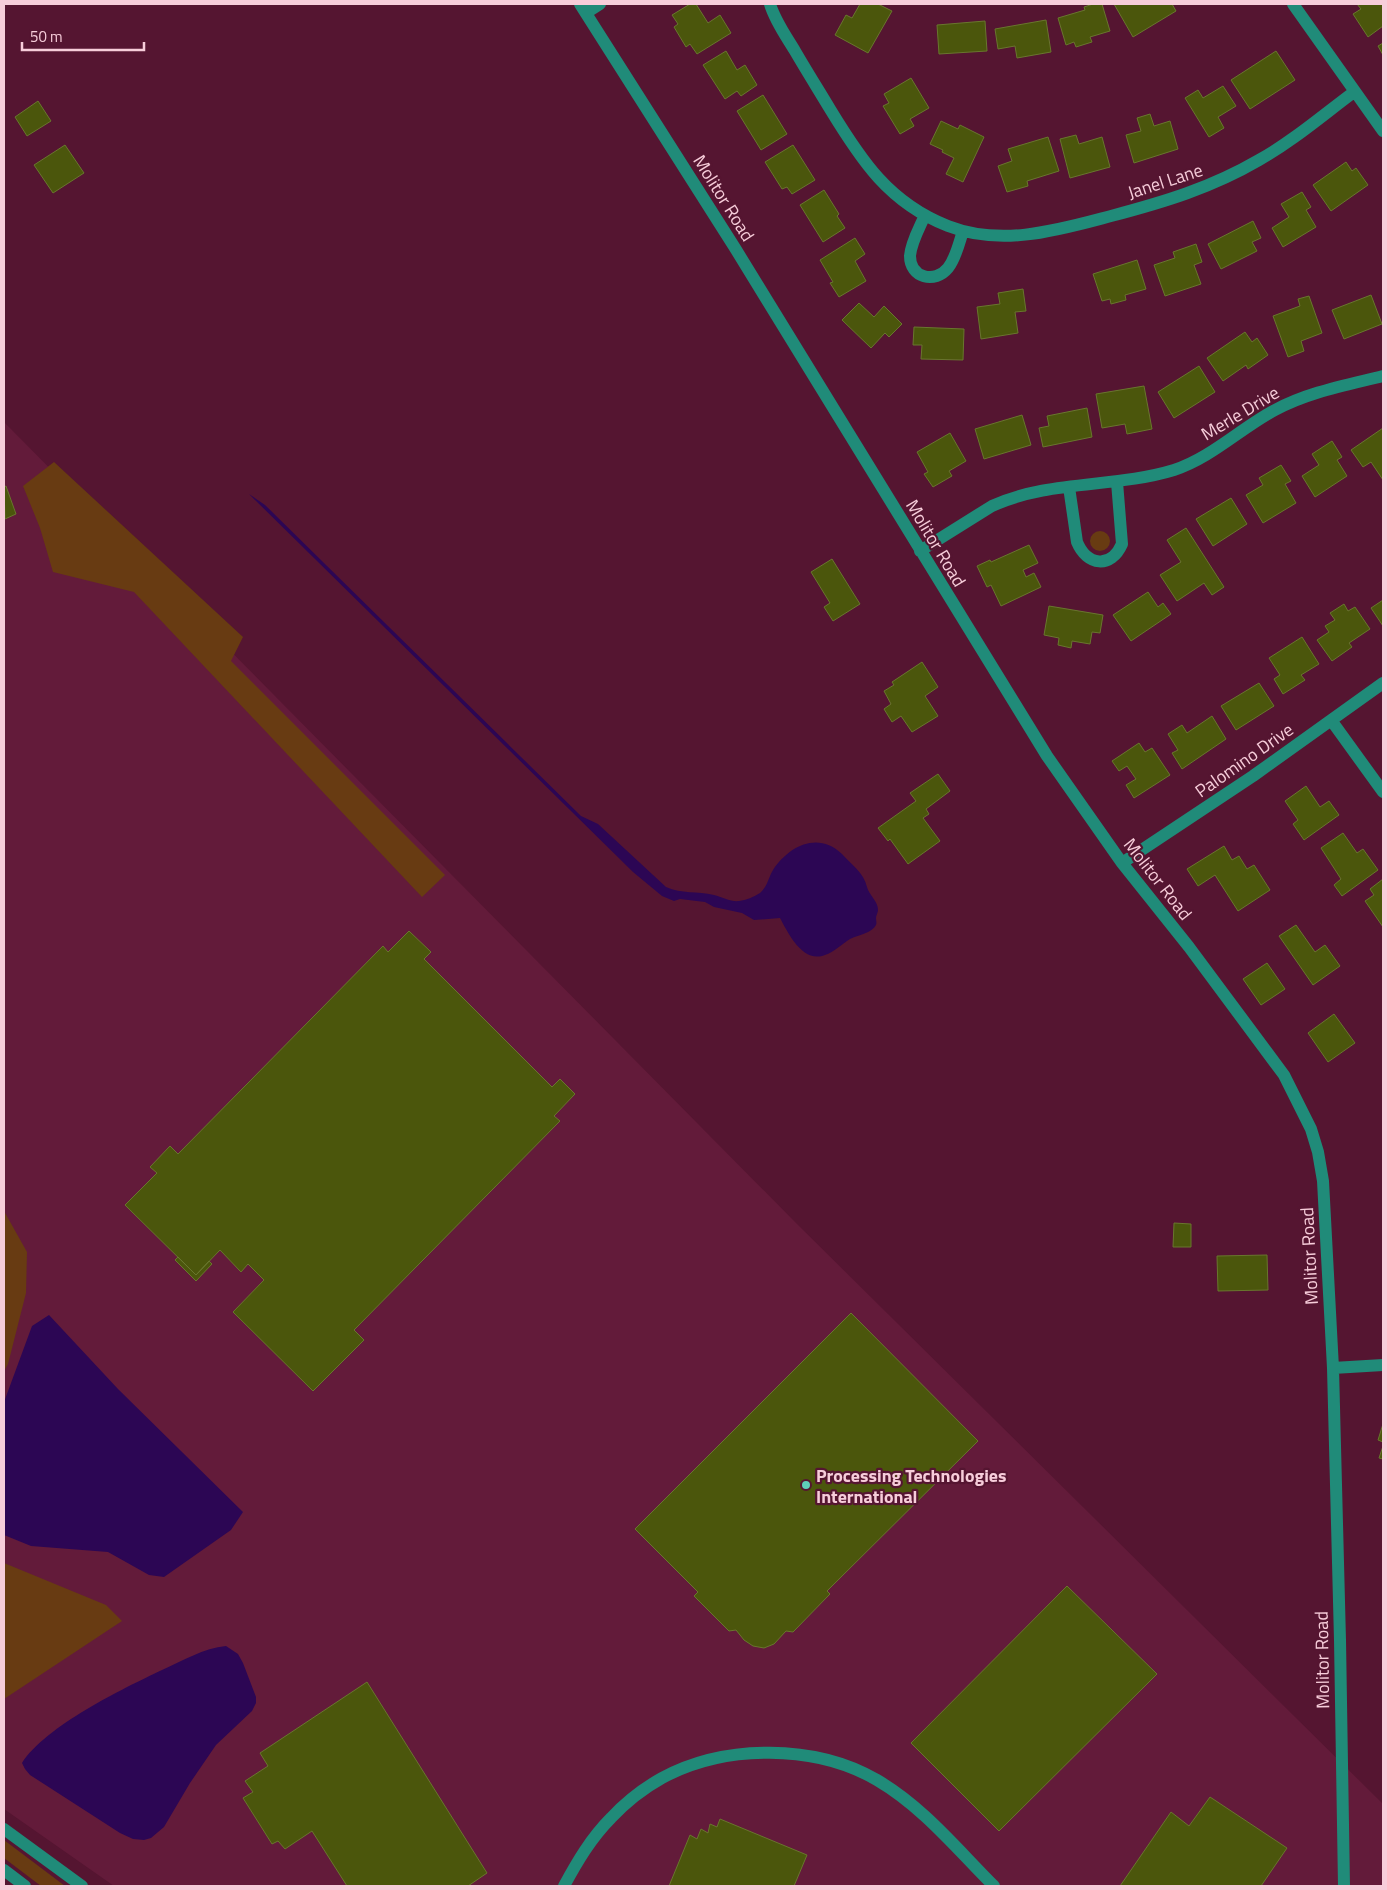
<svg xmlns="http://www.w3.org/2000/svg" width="1387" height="1890" font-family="'Titillium Web',sans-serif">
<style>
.built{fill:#631b3a}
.green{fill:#683b12}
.water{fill:#2c0654}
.building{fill:#4b560c;stroke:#69762e}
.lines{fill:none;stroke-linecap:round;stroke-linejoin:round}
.minor{stroke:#208b79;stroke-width:12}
.poi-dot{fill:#5eceb8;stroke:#551531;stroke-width:2}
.labels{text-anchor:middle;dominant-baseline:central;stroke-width:4.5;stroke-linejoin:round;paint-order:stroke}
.street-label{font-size:18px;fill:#f7cdda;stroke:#551531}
.poi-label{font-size:18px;font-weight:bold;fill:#f7cdda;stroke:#551531;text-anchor:start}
</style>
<rect width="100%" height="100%" fill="#551531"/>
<path class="built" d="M 4,422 L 796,1223 L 1383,1804 L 1383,1886 L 114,1886 L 4,1809 Z"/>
<path class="green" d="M 54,462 L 243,637 L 231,661 L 445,875 L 422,897 L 134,592 L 53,572 L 40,528 L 23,486 Z
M1090 541a10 10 0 1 1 20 0a10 10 0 1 1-20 0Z
M 4,1211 L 27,1252 L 26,1293 L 8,1364 L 4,1371 Z
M 4,1563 L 106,1605 L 122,1621 L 4,1699 Z
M 4,1840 L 65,1886 L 41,1886 L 4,1858 Z"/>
<path class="water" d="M 249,494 L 265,505 L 581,816 L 598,824 L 666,887 C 682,894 697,891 714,895 C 722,897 731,902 739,901 C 746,900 754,897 760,893 C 768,886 768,878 773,870 C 789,846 818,831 842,854 C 851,864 864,873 867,887 C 869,895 878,901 878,910 C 878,913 876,915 876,918 C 876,920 877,923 876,925 C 872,933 858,935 850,939 C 842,944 834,952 825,955 C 803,964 788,933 780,918 L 754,920 L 742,913 L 714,907 L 705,902 L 680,899 L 674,901 L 662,896 L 633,872 Z
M 49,1315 L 118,1389 L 243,1512 L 231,1530 L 164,1577 L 149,1575 L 108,1552 L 31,1546 L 4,1535 L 4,1402 L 32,1326 Z
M 226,1646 L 238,1654 L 243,1663 L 256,1697 L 256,1703 L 252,1711 L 216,1745 L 190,1783 L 164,1827 L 151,1838 L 144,1840 L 133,1839 L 120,1833 L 30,1775 L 25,1769 L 22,1763 C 46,1726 122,1689 162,1670 C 182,1661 204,1648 226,1646 Z"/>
<path class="building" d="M 690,4 L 696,4 L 708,23 L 720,15 L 731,33 L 697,54 L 690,44 L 686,47 L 674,27 L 678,24 L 672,15 Z
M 860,4 L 878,4 L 892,11 L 868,53 L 835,35 L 846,15 L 852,18 Z
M 1093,4 L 1102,4 L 1110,31 L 1090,37 L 1092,42 L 1076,47 L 1074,42 L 1066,45 L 1058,18 L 1085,10 L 1084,7 Z
M 1114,4 L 1172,4 L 1176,11 L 1133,37 Z
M 1357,4 L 1383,4 L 1383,26 L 1368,37 L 1353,14 L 1361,9 Z
M 1046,20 L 1051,52 L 1017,58 L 1015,46 L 998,49 L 995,29 Z
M 985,21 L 987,51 L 939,54 L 937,25 Z
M 1383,43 L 1383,55 L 1378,46 Z
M 726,51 L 737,70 L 745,65 L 757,85 L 741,96 L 737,91 L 725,99 L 703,65 Z
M 1276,51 L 1295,80 L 1250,109 L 1231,80 Z
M 911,78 L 929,108 L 910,119 L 914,126 L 900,134 L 883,106 L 889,103 L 884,94 Z
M 1223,86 L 1236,106 L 1218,117 L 1224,128 L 1209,137 L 1185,98 L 1198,90 L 1203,98 Z
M 763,95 L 787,134 L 761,150 L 737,111 Z
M 38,101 L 51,121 L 27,136 L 15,117 Z
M 1150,114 L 1154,126 L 1170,121 L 1178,149 L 1134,163 L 1126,135 L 1141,131 L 1137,118 Z
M 941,121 L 958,129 L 960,125 L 984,137 L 963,182 L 946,174 L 954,158 L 942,152 L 943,150 L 930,144 Z
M 1076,135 L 1079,144 L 1102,137 L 1110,167 L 1070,178 L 1060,139 Z
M 1048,137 L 1059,171 L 1027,181 L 1028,186 L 1007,192 L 998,166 L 1012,161 L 1008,149 Z
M 65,145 L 84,173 L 53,193 L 34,165 Z
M 793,145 L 815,180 L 792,194 L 787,187 L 782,189 L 765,162 Z
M 1346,162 L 1352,171 L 1356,168 L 1368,185 L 1331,211 L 1313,185 Z
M 824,190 L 839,214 L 837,216 L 845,228 L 823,242 L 800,205 Z
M 1302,192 L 1311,207 L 1306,210 L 1316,227 L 1283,247 L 1272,228 L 1289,217 L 1281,204 Z
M 1253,221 L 1261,238 L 1252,242 L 1257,251 L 1221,269 L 1208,244 Z
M 855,238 L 865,254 L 855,261 L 866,281 L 839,297 L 830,283 L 833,282 L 820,260 Z
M 1196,244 L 1202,262 L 1194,265 L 1201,284 L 1165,296 L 1154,265 L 1175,258 L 1173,252 Z
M 1137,260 L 1146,289 L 1125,295 L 1126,300 L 1111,304 L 1110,299 L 1102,301 L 1093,274 Z
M 1023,289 L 1026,311 L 1015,312 L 1018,333 L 981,339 L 977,307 L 1000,304 L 998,293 Z
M 1371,295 L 1382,324 L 1344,339 L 1332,310 Z
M 1309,296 L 1322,333 L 1301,341 L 1304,351 L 1288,357 L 1273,316 L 1300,306 L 1298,299 Z
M 859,303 L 874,317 L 884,306 L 902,324 L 889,337 L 885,333 L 871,348 L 842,320 Z
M 914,327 L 964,329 L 963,360 L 921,359 L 922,345 L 913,345 Z
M 1245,332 L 1252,342 L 1257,338 L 1268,355 L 1248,369 L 1246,365 L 1223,381 L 1207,358 Z
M 1199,366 L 1215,392 L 1174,418 L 1158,392 Z
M 1144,386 L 1152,429 L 1127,434 L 1125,424 L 1102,428 L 1096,394 Z
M 1087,408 L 1092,437 L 1043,447 L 1039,428 L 1049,426 L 1047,416 Z
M 1022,415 L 1031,445 L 984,459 L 975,429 Z
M 1383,428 L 1383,480 L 1371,462 L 1363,467 L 1351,450 Z
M 950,433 L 966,461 L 949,471 L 952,476 L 933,487 L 924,474 L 928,472 L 917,452 Z
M 1332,441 L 1342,457 L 1337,460 L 1347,476 L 1315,497 L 1302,476 L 1319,465 L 1312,454 Z
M 1281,465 L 1291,481 L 1285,484 L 1296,503 L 1263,523 L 1246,495 L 1263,485 L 1259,478 Z
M 6,486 L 16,514 L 5,519 L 4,487 Z
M 1231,498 L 1247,524 L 1213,546 L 1196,519 Z
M 1186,528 L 1224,587 L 1212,595 L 1204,583 L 1177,601 L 1160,575 L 1181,562 L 1167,540 Z
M 1029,545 L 1038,563 L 1023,570 L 1026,577 L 1034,573 L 1041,587 L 1001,606 L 991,585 L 987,587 L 977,566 L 990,560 L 991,562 Z
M 832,559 L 860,604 L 833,621 L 824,607 L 830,603 L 811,572 Z
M 1148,592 L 1158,607 L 1163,603 L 1171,614 L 1131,641 L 1113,615 Z
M 1383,600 L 1383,626 L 1371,608 Z
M 1344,604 L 1348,611 L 1355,607 L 1370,629 L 1349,643 L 1352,647 L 1332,661 L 1317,640 L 1329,632 L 1325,626 L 1335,620 L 1330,613 Z
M 1049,606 L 1103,615 L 1100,633 L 1092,632 L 1090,644 L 1072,641 L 1071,648 L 1058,645 L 1059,638 L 1044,635 Z
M 1302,637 L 1319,664 L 1301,675 L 1305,680 L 1283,694 L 1274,679 L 1280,675 L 1269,658 Z
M 922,662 L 938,687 L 925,696 L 938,716 L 912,732 L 901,716 L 892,722 L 884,709 L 891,704 L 884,691 L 894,685 L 892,682 Z
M 1259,683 L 1274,706 L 1236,730 L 1221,706 Z
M 1212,716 L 1226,739 L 1182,769 L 1172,753 L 1178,750 L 1168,734 L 1182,725 L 1187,733 Z
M 1139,743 L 1145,752 L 1152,748 L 1170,775 L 1134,798 L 1126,785 L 1136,779 L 1127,766 L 1119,771 L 1112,761 Z
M 938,774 L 950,791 L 926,809 L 929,814 L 923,818 L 940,841 L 908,864 L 890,839 L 888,841 L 878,828 L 916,801 L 910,793 Z
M 1306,786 L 1320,807 L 1329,801 L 1339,815 L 1304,840 L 1293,824 L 1298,820 L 1285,801 Z
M 1343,833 L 1357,853 L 1363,849 L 1378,870 L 1342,896 L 1334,885 L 1341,879 L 1321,848 Z
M 1224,846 L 1232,860 L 1239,856 L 1247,869 L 1254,865 L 1270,890 L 1238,911 L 1215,875 L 1198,886 L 1187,869 Z
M 1383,879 L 1383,927 L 1365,901 L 1374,895 L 1370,889 Z
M 1296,925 L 1315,952 L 1325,945 L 1340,966 L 1313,985 L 1279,936 Z
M 409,931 L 431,952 L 424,959 L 552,1087 L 560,1079 L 575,1094 L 554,1116 L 560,1121 L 354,1330 L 364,1340 L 313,1391 L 233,1312 L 264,1280 L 248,1264 L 241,1272 L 220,1250 L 196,1275 L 125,1205 L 157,1173 L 150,1167 L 170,1146 L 178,1154 L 383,946 L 388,952 Z
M 1267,963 L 1285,989 L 1261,1005 L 1243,979 Z
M 1334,1014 L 1355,1043 L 1328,1062 L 1308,1033 Z
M 1174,1223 L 1191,1224 L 1191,1247 L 1173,1247 Z
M 1267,1255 L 1268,1290 L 1218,1291 L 1217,1256 Z
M 178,1257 L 196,1275 L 209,1261 L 212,1264 L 196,1281 L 175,1260 Z
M 851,1313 L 978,1441 L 827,1591 L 830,1594 L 793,1632 L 786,1631 L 774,1644 L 764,1648 L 753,1646 L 744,1640 L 736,1630 L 729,1631 L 694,1596 L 698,1592 L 635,1529 Z
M 1383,1424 L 1383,1442 L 1378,1440 Z
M 1383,1446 L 1383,1459 L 1379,1458 Z
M 1067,1586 L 1157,1674 L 999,1831 L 911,1743 Z
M 367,1682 L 487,1873 L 468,1886 L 347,1886 L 312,1831 L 285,1849 L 278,1841 L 272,1844 L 243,1798 L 253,1792 L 245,1781 L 268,1766 L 260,1753 Z
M 1210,1797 L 1287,1848 L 1261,1886 L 1120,1886 L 1171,1812 L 1189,1826 Z
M 720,1819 L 807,1855 L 794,1886 L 669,1886 L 690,1835 L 697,1839 L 701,1829 L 708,1833 L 710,1824 L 717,1827 Z"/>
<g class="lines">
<path class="minor" d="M 580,4 L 735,248 L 1047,756 L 1122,863 L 1189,947 L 1284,1075 L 1311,1129 L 1318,1152 L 1323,1181 L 1333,1368 L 1340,1640 L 1344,1886
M 770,4 C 775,21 786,36 795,51 C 806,70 818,89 830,109 C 861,160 889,203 948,226 C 1002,247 1058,230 1111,216 C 1164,202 1211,188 1259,160 C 1293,141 1323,115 1354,92
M 1293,4 L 1383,131
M 586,13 L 600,4
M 925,215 C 920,227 911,242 910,256 C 910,278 935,284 948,268 C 956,258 959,243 963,231
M 1069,487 L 1077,542 C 1087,566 1111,569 1122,544 L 1117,482
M 920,551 L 992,506 C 1049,480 1115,488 1174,470 C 1211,458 1241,428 1275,410 C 1308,392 1347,385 1383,376
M 1331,720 L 1383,792
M 1122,863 L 1253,776 L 1383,683
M 1333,1368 L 1383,1365
M 4,1829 L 82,1886
M 4,1870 L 25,1886
M 564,1886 C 577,1862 591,1838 611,1818 C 625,1803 644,1788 662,1778 C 725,1744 815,1744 877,1780 C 923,1807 956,1848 994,1886"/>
</g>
<circle class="poi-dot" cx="806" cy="1485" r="5"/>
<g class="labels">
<g class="street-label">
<text transform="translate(1165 181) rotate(-18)">Janel Lane</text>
<text transform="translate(724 198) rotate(58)">Molitor Road</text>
<text transform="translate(1240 413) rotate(-31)">Merle Drive</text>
<text transform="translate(936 543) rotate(59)">Molitor Road</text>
<text transform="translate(1244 760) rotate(-35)">Palomino Drive</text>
<text transform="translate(1158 879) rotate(52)">Molitor Road</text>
<text transform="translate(1309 1256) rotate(-93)">Molitor Road</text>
<text transform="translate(1322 1660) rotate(-91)">Molitor Road</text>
</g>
<g class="poi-label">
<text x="816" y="1475">Processing Technologies<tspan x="816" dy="21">International</tspan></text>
</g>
</g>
<rect width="1387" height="1890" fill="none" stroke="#f7cdda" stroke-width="10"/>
<path d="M22 42v8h122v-8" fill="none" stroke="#f7cdda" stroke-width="2.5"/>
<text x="30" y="42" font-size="15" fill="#f7cdda" stroke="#551531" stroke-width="4" paint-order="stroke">50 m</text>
</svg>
